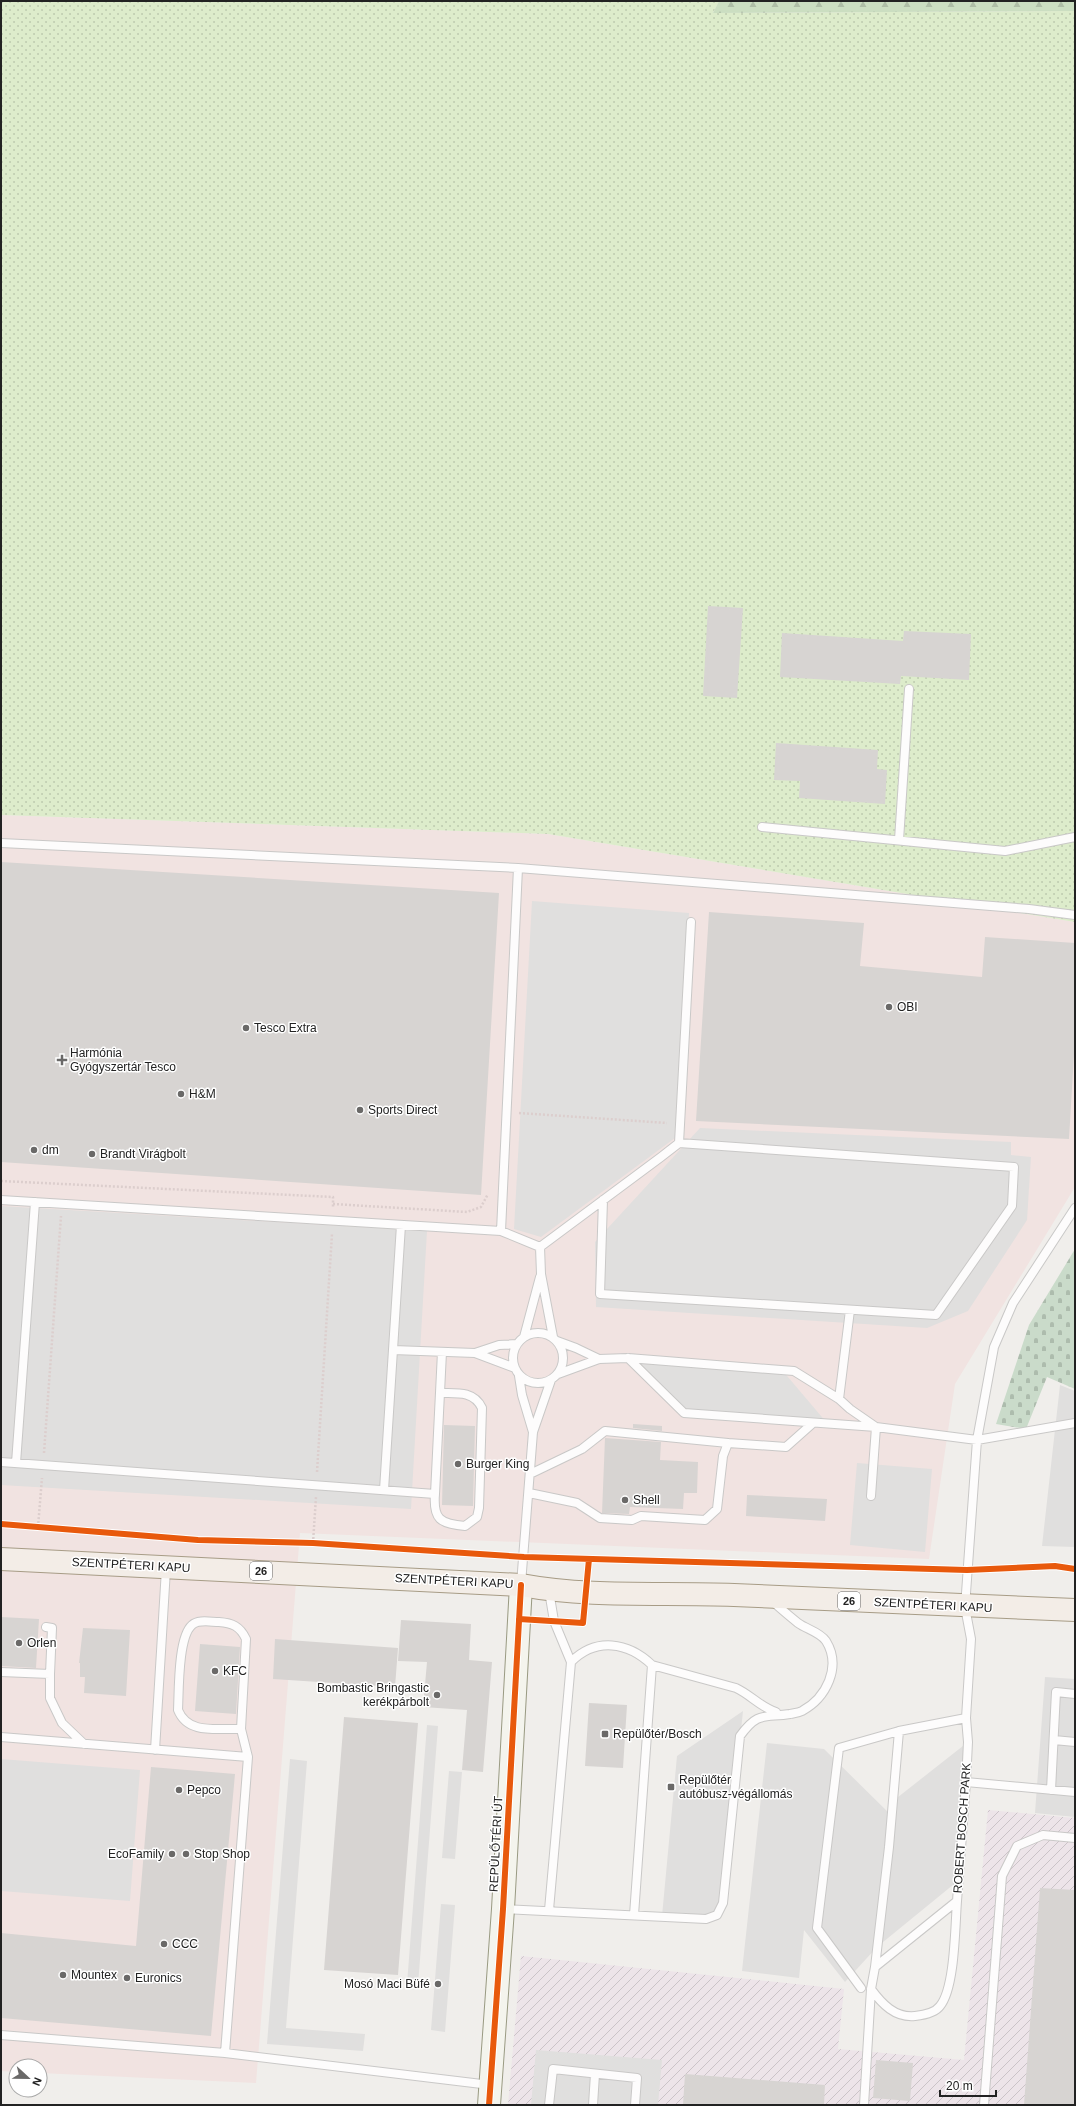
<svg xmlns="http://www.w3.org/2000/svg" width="1076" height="2106" font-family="Helvetica,sans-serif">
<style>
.commercial{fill:#f1e3e1}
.industrial{fill:url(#industrial-furrows)}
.grass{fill:url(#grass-dots)}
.forest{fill:url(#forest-firs)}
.cemetery{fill:url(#cemetery-stones)}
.parking{fill:#e0dfde}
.building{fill:#d7d4d2}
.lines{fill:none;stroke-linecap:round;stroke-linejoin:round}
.lane-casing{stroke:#c9c8c7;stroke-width:10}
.secondary-casing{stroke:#999a82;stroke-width:24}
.primary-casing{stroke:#a79c86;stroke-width:24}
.path{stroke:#dccecd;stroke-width:2.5;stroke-dasharray:2 2;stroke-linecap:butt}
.lane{stroke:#fdfcfc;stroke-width:8}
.secondary{stroke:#f4f4ed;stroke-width:22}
.primary{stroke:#f3ede7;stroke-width:22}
.cycleway-casing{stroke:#fff;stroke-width:8}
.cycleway{stroke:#e8590c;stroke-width:6}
.poi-dot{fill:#6a6968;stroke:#fff;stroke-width:1.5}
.labels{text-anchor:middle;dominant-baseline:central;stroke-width:3;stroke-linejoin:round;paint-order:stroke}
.shield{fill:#fff;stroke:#646464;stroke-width:1}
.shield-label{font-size:11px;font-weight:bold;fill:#222}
.poi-label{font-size:12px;fill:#222;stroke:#fff;text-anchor:start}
.street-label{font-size:12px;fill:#222;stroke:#fff}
</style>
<defs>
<pattern id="industrial-furrows" width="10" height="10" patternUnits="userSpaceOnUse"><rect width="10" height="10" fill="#ede4e9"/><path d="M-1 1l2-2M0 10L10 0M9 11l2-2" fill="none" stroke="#cbc3c8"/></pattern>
<pattern id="grass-dots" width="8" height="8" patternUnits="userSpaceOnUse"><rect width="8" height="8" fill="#ddeccb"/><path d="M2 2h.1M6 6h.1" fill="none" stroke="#bdcaae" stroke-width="1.8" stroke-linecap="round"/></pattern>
<pattern id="forest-firs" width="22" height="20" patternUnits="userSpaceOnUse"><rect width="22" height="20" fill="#cbdec1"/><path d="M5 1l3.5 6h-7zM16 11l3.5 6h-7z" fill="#aebea6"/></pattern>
<pattern id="cemetery-stones" width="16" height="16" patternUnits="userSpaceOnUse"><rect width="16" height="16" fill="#cadbca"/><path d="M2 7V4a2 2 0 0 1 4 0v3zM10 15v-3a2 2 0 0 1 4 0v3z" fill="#adbcad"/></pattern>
</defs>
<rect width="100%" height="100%" fill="#f0eeeb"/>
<path class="commercial" d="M 1,815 L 548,834 L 1075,922 L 1075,1187 L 955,1384 L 929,1559 L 300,1533 L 256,2083 L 40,2073 L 40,2066 L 16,2066 L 16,2072 L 1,2071 Z"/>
<path class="industrial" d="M 988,1810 L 1075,1818 L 1075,2105 L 508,2105 L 521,1956 L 844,1989 L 838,2049 L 964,2060 Z"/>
<path class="grass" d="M 1,1 L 719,1 L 713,13 L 1075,11 L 1075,922 L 548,834 L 1,815 Z"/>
<path class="forest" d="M 719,1 L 1075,1 L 1075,11 L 713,13 Z"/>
<path class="cemetery" d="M 1075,1249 L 1075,1389 L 1047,1377 L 1026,1429 L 996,1424 L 1029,1325 Z"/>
<path class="parking" d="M 532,901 L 689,913 L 675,1138 L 541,1237 L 514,1229 Z
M 700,1128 L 1011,1142 L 1011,1155 L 1031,1157 L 1027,1220 L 968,1311 L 927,1328 L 596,1307 L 595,1242 Z
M 1,1206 L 427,1231 L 411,1509 L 1,1485 Z
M 628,1358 L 782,1370 L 827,1423 L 684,1413 Z
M 1060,1385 L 1075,1391 L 1075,1547 L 1042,1546 Z
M 857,1463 L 932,1469 L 925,1552 L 850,1545 Z
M 1045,1677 L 1075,1679 L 1075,1817 L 1035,1813 Z
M 743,1711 L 723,1903 L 717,1915 L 662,1916 L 677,1756 Z
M 427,1725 L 438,1726 L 418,1985 L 407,1984 Z
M 968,1742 L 959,1880 L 877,1947 L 845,1982 L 804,1930 L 799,1978 L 742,1971 L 767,1743 L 824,1749 L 892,1816 L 893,1801 Z
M 1,1759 L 140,1770 L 130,1901 L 1,1891 Z
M 290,1759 L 307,1761 L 286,2028 L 365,2034 L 363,2051 L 267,2044 Z
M 449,1771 L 462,1772 L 455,1859 L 442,1858 Z
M 441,1904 L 455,1905 L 445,2032 L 431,2030 Z
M 536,2050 L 662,2060 L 658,2105 L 531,2105 Z"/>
<path class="building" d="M 708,606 L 743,608 L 737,698 L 703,696 Z
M 904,631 L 971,634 L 969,680 L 901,676 L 900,684 L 780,677 L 782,633 L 903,641 Z
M 776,743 L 878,750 L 877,769 L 887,770 L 885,804 L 799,798 L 800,781 L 774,780 Z
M 1,862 L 499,893 L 481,1195 L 1,1162 Z
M 709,912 L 864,923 L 860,966 L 982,977 L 985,937 L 1075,943 L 1075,1037 L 1069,1139 L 696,1121 Z
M 633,1424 L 662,1426 L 662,1431 L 633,1428 Z
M 444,1425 L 475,1426 L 473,1506 L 442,1505 Z
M 605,1438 L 661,1442 L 660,1460 L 698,1462 L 697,1493 L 684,1493 L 683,1509 L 630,1507 L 629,1514 L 602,1513 Z
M 747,1495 L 827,1499 L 825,1521 L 746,1516 Z
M 1,1617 L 39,1619 L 36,1668 L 1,1666 Z
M 401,1620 L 471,1624 L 469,1660 L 492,1662 L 483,1772 L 462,1770 L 467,1710 L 423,1707 L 427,1662 L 398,1661 Z
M 83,1628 L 130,1630 L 126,1696 L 84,1693 L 85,1677 L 80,1677 L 80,1663 L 79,1663 Z
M 275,1639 L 398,1648 L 395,1687 L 273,1679 Z
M 200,1644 L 240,1647 L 236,1714 L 195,1711 Z
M 589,1703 L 627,1705 L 623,1768 L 585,1766 Z
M 344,1717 L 418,1723 L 398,1975 L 324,1970 Z
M 151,1767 L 235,1774 L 211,2036 L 1,2018 L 1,1933 L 136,1946 Z
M 1040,1888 L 1075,1890 L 1075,2105 L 1024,2105 Z
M 876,2060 L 913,2063 L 910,2101 L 873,2098 Z
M 685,2074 L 825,2085 L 824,2105 L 683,2105 Z"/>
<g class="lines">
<g class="lane-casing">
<path id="lane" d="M 762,827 L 1005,851 L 1075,837
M 899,840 L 909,689
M 1,843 L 518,868 L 1029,909 L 1075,915
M 679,1143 L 691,922
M 1,1200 L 501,1231 L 540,1247 L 661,1157 L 679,1143 L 1014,1167 L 1012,1206 L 936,1315 L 600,1294 L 603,1200
M 1075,1208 L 1013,1303 L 994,1347 L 977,1440 L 1075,1423
M 501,1231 L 518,868
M 540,1247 L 541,1274 L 553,1337
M513 1358a25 25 0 1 1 50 0a25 25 0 1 1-50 0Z
M 524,1337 L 540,1277
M 557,1341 L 576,1348 L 599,1359
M 393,1350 L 475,1353 L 515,1368
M 475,1353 L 499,1345 L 517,1344
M 628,1358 L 684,1413 L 876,1427 L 871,1496
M 558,1374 L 599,1359 L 628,1358 L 794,1371 L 839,1399 L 850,1409 L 876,1427 L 977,1440 L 965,1607 L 971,1639 L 966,1718 L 968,1742 L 966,1782 L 957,1901 L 875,1967 L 871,1989 L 864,2105
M 519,1376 L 522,1395 L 533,1432
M 839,1399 L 850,1310
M 1,1462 L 435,1494 L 442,1352
M 16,1463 L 35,1202
M 530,1474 L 582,1449 L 605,1431 L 728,1443
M 384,1490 L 401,1225
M 529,1493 L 577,1503 L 600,1518 L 632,1520 L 641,1516 L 705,1520 L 717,1509 L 723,1456 L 728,1443 L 786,1447 L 813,1423
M 435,1494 C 433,1519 440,1524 465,1526 L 477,1517 L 479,1508 L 482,1408 C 474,1391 457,1393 441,1393
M 521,1584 L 533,1432 L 551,1380
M 549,1591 L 554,1621 L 571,1662 L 549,1910
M 46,1627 L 52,1628 L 50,1674
M 571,1662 C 596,1637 628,1642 652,1665 L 634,1915
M 652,1665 L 736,1688 C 751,1695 760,1707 776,1712
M 1,1672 L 50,1674 L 50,1698 L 62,1723 L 84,1744
M 1,1737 L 248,1757
M 1054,1740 L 1075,1742
M 155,1750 L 166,1569
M 966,1782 L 1075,1792
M 1051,1790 L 1056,1692 L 1075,1694
M 504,1909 L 706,1919 L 717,1915 L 723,1903 L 740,1736 C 758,1711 764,1718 790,1714 C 794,1713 798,1713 802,1711 C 826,1698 842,1667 826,1641 C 820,1632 806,1629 798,1623 C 789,1616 780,1608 772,1601
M 875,1967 L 889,1847 L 899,1731 L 966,1718
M 861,1988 L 817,1928 L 839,1748 L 899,1731
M 871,1989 C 882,2004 895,2018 915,2016 C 924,2015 935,2013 940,2006 C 955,1988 955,1927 957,1901
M 1,2035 L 225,2053 L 490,2085
M 225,2053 L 248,1757 L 241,1729 L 246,1639 C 240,1626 232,1623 219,1622 C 211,1622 198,1619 192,1625 C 178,1637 179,1690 178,1710 C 188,1735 217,1728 241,1729
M 549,2105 L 553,2069 L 637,2078 L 635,2105
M 593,2105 L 595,2074
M 984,2105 L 1002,1876 L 1017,1846 L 1043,1835 L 1075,1838"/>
</g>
<g class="secondary-casing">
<path id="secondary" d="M 489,2105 L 503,1909 L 521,1585"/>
</g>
<g class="primary-casing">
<path id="primary" d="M 1,1559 L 521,1585 C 591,1598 663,1592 734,1595 C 848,1599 961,1606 1075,1610"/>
</g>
<path class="path" d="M 519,1113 L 667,1123
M 1,1181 L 333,1197 L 333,1207
M 333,1204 L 467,1212 L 481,1207 L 488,1194
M 44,1453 L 61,1216
M 317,1472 L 332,1234
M 38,1527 L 42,1478
M 313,1543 L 316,1497"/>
<use href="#lane" class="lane"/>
<use href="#secondary" class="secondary"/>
<use href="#primary" class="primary"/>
<g class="cycleway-casing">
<path id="cycleway" d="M 1,1524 L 198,1540 L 313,1543 L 524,1557 L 967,1570 L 1055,1566 L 1075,1569
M 519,1619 L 583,1623 L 589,1559
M 489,2105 L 503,1909 L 521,1585"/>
</g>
<use href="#cycleway" class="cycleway"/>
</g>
<g class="poi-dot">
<circle cx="889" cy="1007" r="4"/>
<circle cx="246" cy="1028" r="4"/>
<path d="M60 1054h4v4h4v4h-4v4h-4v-4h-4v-4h4z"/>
<circle cx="181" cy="1094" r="4"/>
<circle cx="360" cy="1110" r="4"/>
<circle cx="34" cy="1150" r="4"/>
<circle cx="92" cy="1154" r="4"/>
<circle cx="458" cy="1464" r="4"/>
<circle cx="625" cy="1500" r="4"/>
<circle cx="19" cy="1643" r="4"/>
<circle cx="215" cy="1671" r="4"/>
<circle cx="437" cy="1695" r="4"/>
<rect x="601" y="1730" width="8" height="8" rx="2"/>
<rect x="667" y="1783" width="8" height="8" rx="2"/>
<circle cx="179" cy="1790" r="4"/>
<circle cx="172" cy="1854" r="4"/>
<circle cx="186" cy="1854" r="4"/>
<circle cx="164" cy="1944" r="4"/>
<circle cx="63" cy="1975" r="4"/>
<circle cx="127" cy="1978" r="4"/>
<circle cx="438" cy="1984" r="4"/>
</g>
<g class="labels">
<g class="shield">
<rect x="250" y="1562" width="22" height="18" rx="3"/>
<rect x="838" y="1592" width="22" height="18" rx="3"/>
</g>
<g class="shield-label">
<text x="261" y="1571">26</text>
<text x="849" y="1601">26</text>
</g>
<g class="poi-label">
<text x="897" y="1007">OBI</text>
<text x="254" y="1028">Tesco Extra</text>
<text x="70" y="1053">Harmónia<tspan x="70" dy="14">Gyógyszertár Tesco</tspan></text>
<text x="189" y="1094">H&amp;M</text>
<text x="368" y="1110">Sports Direct</text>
<text x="42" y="1150">dm</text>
<text x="100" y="1154">Brandt Virágbolt</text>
<text x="466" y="1464">Burger King</text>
<text x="633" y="1500">Shell</text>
<text x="27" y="1643">Orlen</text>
<text x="223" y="1671">KFC</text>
<text x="429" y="1688" text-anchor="end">Bombastic Bringastic<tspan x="429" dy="14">kerékpárbolt</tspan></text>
<text x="613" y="1734">Repülőtér/Bosch</text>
<text x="679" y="1780">Repülőtér<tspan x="679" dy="14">autóbusz-végállomás</tspan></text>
<text x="187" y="1790">Pepco</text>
<text x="164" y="1854" text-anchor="end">EcoFamily</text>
<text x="194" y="1854">Stop Shop</text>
<text x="172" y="1944">CCC</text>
<text x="71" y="1975">Mountex</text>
<text x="135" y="1978">Euronics</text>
<text x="430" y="1984" text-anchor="end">Mosó Maci Büfé</text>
</g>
<g class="street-label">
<text transform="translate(131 1565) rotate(3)">SZENTPÉTERI KAPU</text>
<text transform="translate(454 1581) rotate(3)">SZENTPÉTERI KAPU</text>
<text transform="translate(933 1605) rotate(3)">SZENTPÉTERI KAPU</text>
<text transform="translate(962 1828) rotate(-86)">ROBERT BOSCH PARK</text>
<text transform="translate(496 1844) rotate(-87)">REPÜLŐTÉRI ÚT</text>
</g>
</g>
<rect width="1076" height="2106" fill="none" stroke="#222222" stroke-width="4"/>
<g transform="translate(28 2078) rotate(112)"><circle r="19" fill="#ffffff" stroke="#a7a7a7"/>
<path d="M0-3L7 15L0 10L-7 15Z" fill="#6a6968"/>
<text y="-6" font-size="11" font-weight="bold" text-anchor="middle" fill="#222222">N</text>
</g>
<path d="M940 2090v6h56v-6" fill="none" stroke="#222222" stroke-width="2"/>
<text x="946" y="2090" font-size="12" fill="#222222" stroke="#ffffff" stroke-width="3" paint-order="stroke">20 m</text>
</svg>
